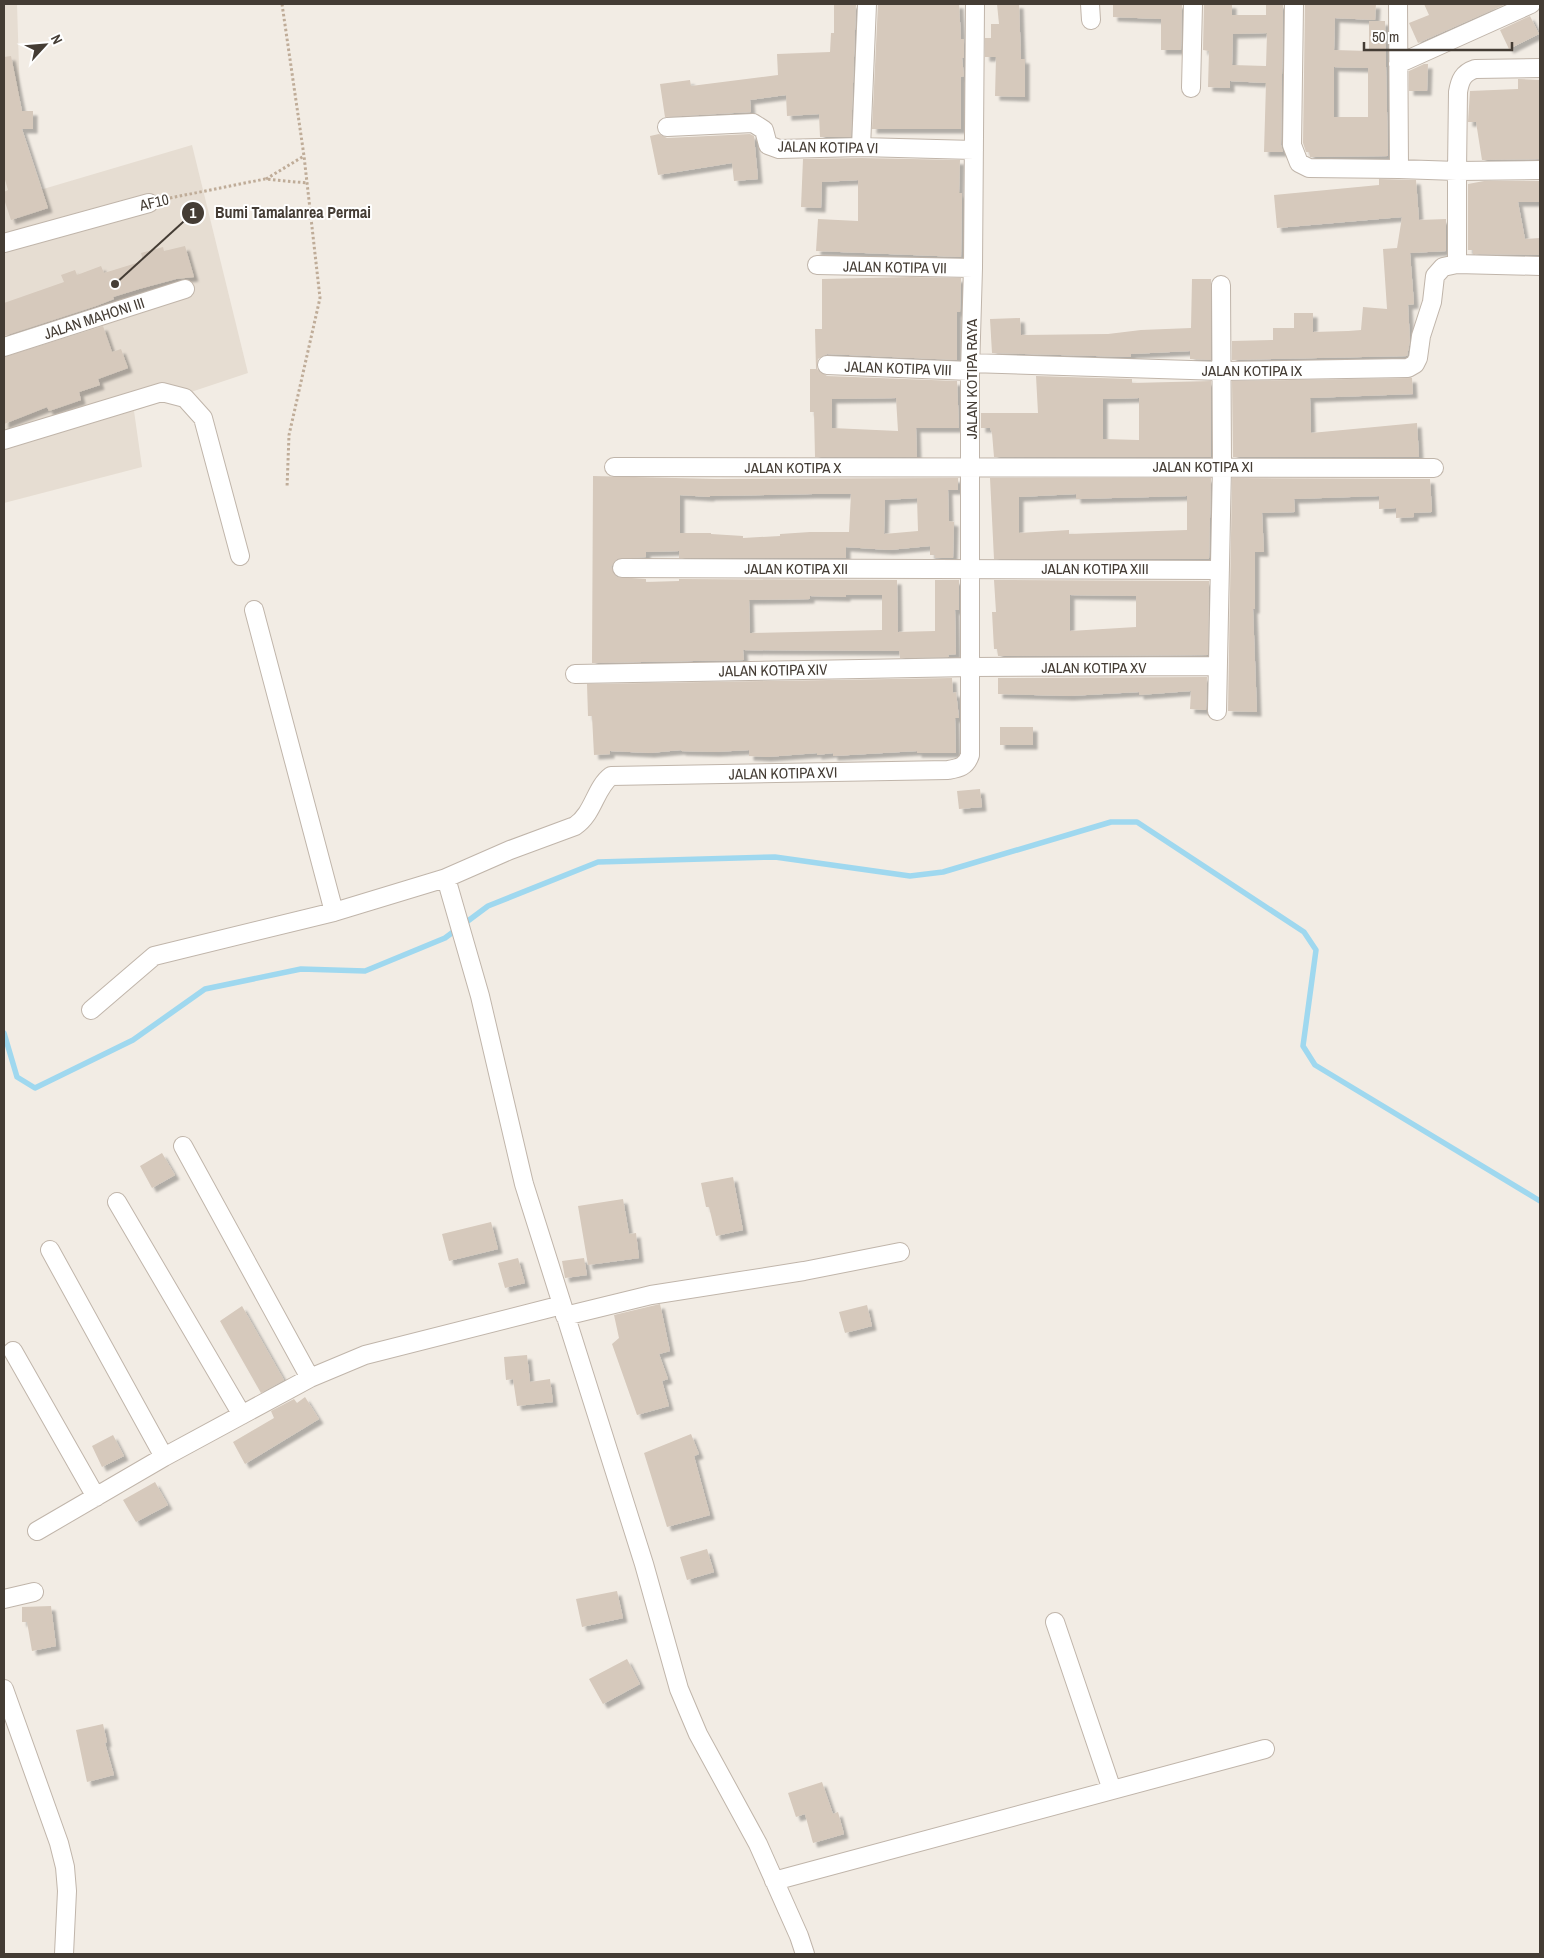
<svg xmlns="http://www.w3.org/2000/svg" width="1544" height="1958" font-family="'Archivo Narrow',sans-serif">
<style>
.residential{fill:#e6ddd2}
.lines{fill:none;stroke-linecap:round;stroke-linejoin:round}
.stream{stroke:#9fd8ef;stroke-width:5.5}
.building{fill:#d6c9bc;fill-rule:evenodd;filter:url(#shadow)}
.minor-casing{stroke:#c0b5aa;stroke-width:20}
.path{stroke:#bfac98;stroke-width:3;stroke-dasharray:2.5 2.5;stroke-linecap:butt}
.minor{stroke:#fff;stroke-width:18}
.labels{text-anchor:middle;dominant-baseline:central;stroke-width:4;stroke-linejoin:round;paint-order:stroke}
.street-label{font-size:15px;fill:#443c34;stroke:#fff}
.leader{fill:none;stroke:#443c34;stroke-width:2}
.callout-dot{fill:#443c34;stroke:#fff;stroke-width:2}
.mark-label{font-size:15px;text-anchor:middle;font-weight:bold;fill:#fff}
.callout-label{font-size:16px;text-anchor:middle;font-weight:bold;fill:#443c34;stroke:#fff;stroke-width:4;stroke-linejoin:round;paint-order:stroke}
</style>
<defs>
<filter id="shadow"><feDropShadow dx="4.5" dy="4.5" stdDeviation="1" flood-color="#0004"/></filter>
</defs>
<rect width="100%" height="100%" fill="#f2ece4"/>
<path class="residential" d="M 4,4 L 17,4 L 23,195 L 192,145 L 248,373 L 134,411 L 142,467 L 4,503 Z"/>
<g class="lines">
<path class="stream" d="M 4,1033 L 17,1077 L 35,1088 L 133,1040 L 205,989 L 301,969 L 365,971 L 445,938 L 488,906 L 598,862 L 775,857 L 910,876 L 943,872 L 1111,822 L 1137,822 L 1304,932 L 1316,950 L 1303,1046 L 1315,1065 L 1540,1201"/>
</g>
<path class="building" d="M 834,4 L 856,4 L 851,137 L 820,137 L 819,114 L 787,116 L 786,95 L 750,100 L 751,112 L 665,117 L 660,84 L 690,80 L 691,86 L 778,75 L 777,54 L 830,52 L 831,33 L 834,33 Z
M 878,4 L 959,4 L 961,39 L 964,39 L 964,58 L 962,58 L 964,76 L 961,77 L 961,129 L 872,129 Z
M 997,4 L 1019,4 L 1021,59 L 1025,59 L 1025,97 L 995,96 L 996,57 L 985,57 L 985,38 L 991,38 L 991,24 L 999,24 Z
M 1113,4 L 1182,4 L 1181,50 L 1161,50 L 1161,19 L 1113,17 Z
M 1204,4 L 1232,4 L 1232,15 L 1266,15 L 1266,4 L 1283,4 L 1281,145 L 1283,152 L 1264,152 L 1266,83 L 1230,81 L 1230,88 L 1208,87 L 1209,51 L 1203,50 ZM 1267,33 L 1266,66 L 1232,65 L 1233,34 Z
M 1305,4 L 1376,4 L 1375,20 L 1335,18 L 1334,50 L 1369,51 L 1369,21 L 1385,21 L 1388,156 L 1310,157 L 1309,152 L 1306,152 L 1303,143 ZM 1334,67 L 1368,68 L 1368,117 L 1334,117 Z
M 1424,4 L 1506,4 L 1418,43 L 1409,23 L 1429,15 Z
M 1530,16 L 1539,34 L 1509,49 L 1500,30 Z
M 11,56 L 22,111 L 33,111 L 33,129 L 22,129 L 48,208 L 11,220 L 4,199 L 4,192 L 8,190 L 4,176 L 4,57 Z
M 1424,64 L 1428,64 L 1427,91 L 1409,91 L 1409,71 Z
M 1518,79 L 1540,80 L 1540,159 L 1482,160 L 1476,122 L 1468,122 L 1470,91 L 1518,89 Z
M 659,134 L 667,138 L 750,134 L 754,136 L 758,179 L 734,181 L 732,163 L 658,175 L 650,136 Z
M 861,158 L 960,160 L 959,193 L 962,193 L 961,257 L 816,251 L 818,219 L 858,221 L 858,180 L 822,182 L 821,208 L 801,207 L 803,159 Z
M 1379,179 L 1416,180 L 1419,220 L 1446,219 L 1446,251 L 1410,253 L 1414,304 L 1408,305 L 1410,341 L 1407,356 L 1232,360 L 1232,341 L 1273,340 L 1273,328 L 1294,328 L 1294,313 L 1313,313 L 1313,332 L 1348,331 L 1361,330 L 1363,307 L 1387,309 L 1383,249 L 1397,248 L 1402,217 L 1277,228 L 1274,195 L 1379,185 Z
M 1484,181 L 1540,181 L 1540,202 L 1518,202 L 1525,239 L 1540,238 L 1540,255 L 1473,254 L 1473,250 L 1468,250 L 1468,184 Z
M 185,246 L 194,277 L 176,279 L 139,289 L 113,297 L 114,299 L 96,306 L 4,336 L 4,303 L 64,282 L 61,275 L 75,270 L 77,275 L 101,266 L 104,273 L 143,261 L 141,253 L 163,247 L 164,251 Z
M 911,277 L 961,278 L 960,312 L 957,312 L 957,360 L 827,354 L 818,359 L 817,369 L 827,376 L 957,381 L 959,428 L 916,428 L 917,457 L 815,457 L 814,412 L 810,412 L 810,369 L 816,369 L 815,329 L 822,329 L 822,279 ZM 896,398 L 898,431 L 832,428 L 832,399 Z
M 1192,279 L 1211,279 L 1211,360 L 1190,359 L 1190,351 L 1131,354 L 1131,357 L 992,353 L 990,319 L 1020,318 L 1021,335 L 1108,334 L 1141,330 L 1191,328 Z
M 103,326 L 112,352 L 121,349 L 128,368 L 98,379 L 100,385 L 79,392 L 81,400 L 49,411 L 47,407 L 4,424 L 4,357 Z
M 1036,376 L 1132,379 L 1132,383 L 1211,381 L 1211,457 L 994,457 L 992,433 L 990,428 L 981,428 L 981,413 L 1038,413 ZM 1139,398 L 1139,440 L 1103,439 L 1103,399 Z
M 1412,378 L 1413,394 L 1310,398 L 1311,433 L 1417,423 L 1419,457 L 1233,457 L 1232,381 Z
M 593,476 L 716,479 L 958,478 L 958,490 L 948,490 L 949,521 L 954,522 L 953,558 L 935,558 L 935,555 L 930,555 L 930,546 L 889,550 L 846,547 L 846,558 L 679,558 L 679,551 L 646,552 L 646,557 L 617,559 L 611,567 L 617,577 L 646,579 L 646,582 L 679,581 L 679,579 L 897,580 L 898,632 L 935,631 L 935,580 L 959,580 L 959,610 L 955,610 L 956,654 L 948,655 L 949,657 L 900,658 L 899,651 L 743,650 L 744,660 L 592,663 ZM 813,494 L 851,494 L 849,532 L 810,532 L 780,534 L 780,536 L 743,538 L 743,536 L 711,534 L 711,533 L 680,533 L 680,495 L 710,497 L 710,496 ZM 917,498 L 918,531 L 884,534 L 885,500 ZM 846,595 L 882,595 L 882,630 L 750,633 L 749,600 L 810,599 L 810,596 L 846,597 Z
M 990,478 L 1211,478 L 1209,559 L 994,559 ZM 1076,494 L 1076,499 L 1187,496 L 1187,530 L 1069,534 L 1069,530 L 1019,533 L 1019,497 Z
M 1232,478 L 1430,479 L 1432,512 L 1414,513 L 1414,517 L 1396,518 L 1396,508 L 1379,509 L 1379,496 L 1294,499 L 1295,512 L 1262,513 L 1264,552 L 1255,552 L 1255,609 L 1253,609 L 1257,712 L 1228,711 Z
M 994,580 L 1209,581 L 1208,655 L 998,656 L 997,649 L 994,649 L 992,612 L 996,612 ZM 1070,595 L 1136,596 L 1136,627 L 1070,631 Z
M 1207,677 L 1206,710 L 1190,709 L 1191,691 L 1139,695 L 1139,692 L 1069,696 L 998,694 L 998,678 Z
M 952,678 L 953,693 L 956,692 L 959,718 L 955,718 L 956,753 L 917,753 L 917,751 L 833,756 L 833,753 L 817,755 L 817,753 L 767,757 L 749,756 L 749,750 L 715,752 L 681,751 L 681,750 L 650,753 L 610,751 L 610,754 L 594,755 L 592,716 L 588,716 L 587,684 Z
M 1000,727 L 1033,727 L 1033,745 L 1000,745 Z
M 980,789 L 982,807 L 959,809 L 957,791 Z
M 162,1153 L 175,1175 L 152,1188 L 140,1166 Z
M 733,1177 L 743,1230 L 716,1236 L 709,1207 L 706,1207 L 701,1183 Z
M 623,1199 L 629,1234 L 636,1233 L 639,1258 L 588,1265 L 578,1206 Z
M 491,1222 L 498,1249 L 449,1261 L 442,1234 Z
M 518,1258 L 525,1283 L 505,1288 L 498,1263 Z
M 584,1258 L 587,1275 L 565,1278 L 562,1261 Z
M 660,1304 L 670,1351 L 659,1354 L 668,1379 L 662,1381 L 669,1406 L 637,1415 L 612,1344 L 619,1338 L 614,1315 Z
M 867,1305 L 872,1326 L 845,1333 L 839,1312 Z
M 242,1306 L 284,1380 L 261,1393 L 220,1321 Z
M 527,1355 L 530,1382 L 550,1379 L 553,1402 L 517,1406 L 513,1379 L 506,1380 L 504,1357 Z
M 305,1397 L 319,1419 L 245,1464 L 233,1442 L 274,1418 L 271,1411 L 294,1399 L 297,1403 Z
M 691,1434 L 699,1454 L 694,1456 L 710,1515 L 667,1527 L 644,1453 Z
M 113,1435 L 124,1456 L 102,1467 L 92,1446 Z
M 155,1482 L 168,1505 L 136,1522 L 123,1500 Z
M 707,1549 L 714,1572 L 687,1580 L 680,1557 Z
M 617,1591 L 623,1618 L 582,1627 L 576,1599 Z
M 51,1606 L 56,1646 L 32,1651 L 27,1622 L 22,1622 L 22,1607 Z
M 627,1659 L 640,1684 L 603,1704 L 589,1679 Z
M 103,1724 L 107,1742 L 105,1743 L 114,1775 L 87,1782 L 76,1730 Z
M 822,1782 L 833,1814 L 838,1812 L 844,1834 L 813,1843 L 805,1814 L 796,1817 L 788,1793 Z"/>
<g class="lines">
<g class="minor-casing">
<path id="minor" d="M 1090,4 L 1091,20
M 1294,4 L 1292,145 L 1299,163 L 1309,168 L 1399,169
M 1398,4 L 1399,169 L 1457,171 L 1457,264 L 1540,266
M 1398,64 L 1531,4
M 1540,68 L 1475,69 C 1463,73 1460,80 1458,92 L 1457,171 L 1540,170
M 1191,88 L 1193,4
M 667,127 L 753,123 L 764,130 L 768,145 L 779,149 L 861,147 L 974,150
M 861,147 L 867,4
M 4,243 L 149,203
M 817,265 L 973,268
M 4,347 L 185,289
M 970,363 L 1222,371 L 1408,368 L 1415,364 L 1418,358 L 1421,336 L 1432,302 L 1435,276 L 1443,267 L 1457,264
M 827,365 L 970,371
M 4,440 L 162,392 L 185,398 L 203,418 L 240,556
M 614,467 L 1434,468
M 622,568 L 1220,570
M 254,610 L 334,912
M 575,674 L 971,667 L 1217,666
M 1217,711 L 1222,466 L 1221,285
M 91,1010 L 154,956 L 334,912 L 446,878
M 183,1146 L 310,1378
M 117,1202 L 242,1415
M 50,1250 L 164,1457
M 565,1316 L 651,1295 L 804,1271 L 900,1252
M 13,1351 L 96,1497
M 37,1531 L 164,1457 L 310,1378 L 365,1355 L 562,1305
M 4,1599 L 34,1592
M 1055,1622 L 1112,1790
M 4,1689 L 59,1843 L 65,1867 L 67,1891 L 64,1954
M 774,1881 L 1265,1749
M 805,1954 L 799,1936 L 758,1844 L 698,1734 L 679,1689 L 644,1564 L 524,1184 L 480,996 L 446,878 L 510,850 L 575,826 C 594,813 595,788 611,776 L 948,770 C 959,768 966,767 970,755 L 970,371 L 973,268 L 975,4"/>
</g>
<path class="path" d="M 282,4 L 304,156 L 320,298 L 289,435 L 287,488
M 266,179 L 304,156
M 165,199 L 265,179 L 307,183"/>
<use href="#minor" class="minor"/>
</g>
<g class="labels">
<g class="street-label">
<text transform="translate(828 147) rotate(1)">JALAN KOTIPA VI</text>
<text transform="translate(154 202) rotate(-13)">AF10</text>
<text transform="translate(895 267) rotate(1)">JALAN KOTIPA VII</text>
<text transform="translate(94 318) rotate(-18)">JALAN MAHONI III</text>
<text transform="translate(898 368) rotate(2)">JALAN KOTIPA VIII</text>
<text x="1252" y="370">JALAN KOTIPA IX</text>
<text transform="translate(971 379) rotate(-90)">JALAN KOTIPA RAYA</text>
<text x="1203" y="466">JALAN KOTIPA XI</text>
<text x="793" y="467">JALAN KOTIPA X</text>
<text x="796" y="568">JALAN KOTIPA XII</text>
<text x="1095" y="568">JALAN KOTIPA XIII</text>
<text x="1094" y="667">JALAN KOTIPA XV</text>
<text transform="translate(773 670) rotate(-1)">JALAN KOTIPA XIV</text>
<text transform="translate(783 773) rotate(-1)">JALAN KOTIPA XVI</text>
</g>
</g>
<path class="leader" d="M115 284L193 213"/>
<g class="callout-dot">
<circle cx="115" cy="284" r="5"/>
<circle cx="193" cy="213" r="12"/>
</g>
<g class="mark-label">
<text x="193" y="218">1</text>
</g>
<g class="callout-label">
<text x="293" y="218">Bumi Tamalanrea Permai</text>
</g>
<rect width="1544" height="1958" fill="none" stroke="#443c34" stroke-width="10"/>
<g transform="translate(45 45) rotate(64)" stroke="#ffffff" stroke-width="4" paint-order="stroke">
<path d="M0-4L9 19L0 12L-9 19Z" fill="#443c34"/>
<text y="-8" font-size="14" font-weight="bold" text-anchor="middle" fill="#443c34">N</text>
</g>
<path d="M1364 42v8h148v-8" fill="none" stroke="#443c34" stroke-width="2.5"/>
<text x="1372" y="42" font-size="15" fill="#443c34" stroke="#ffffff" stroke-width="4" paint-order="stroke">50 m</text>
</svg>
